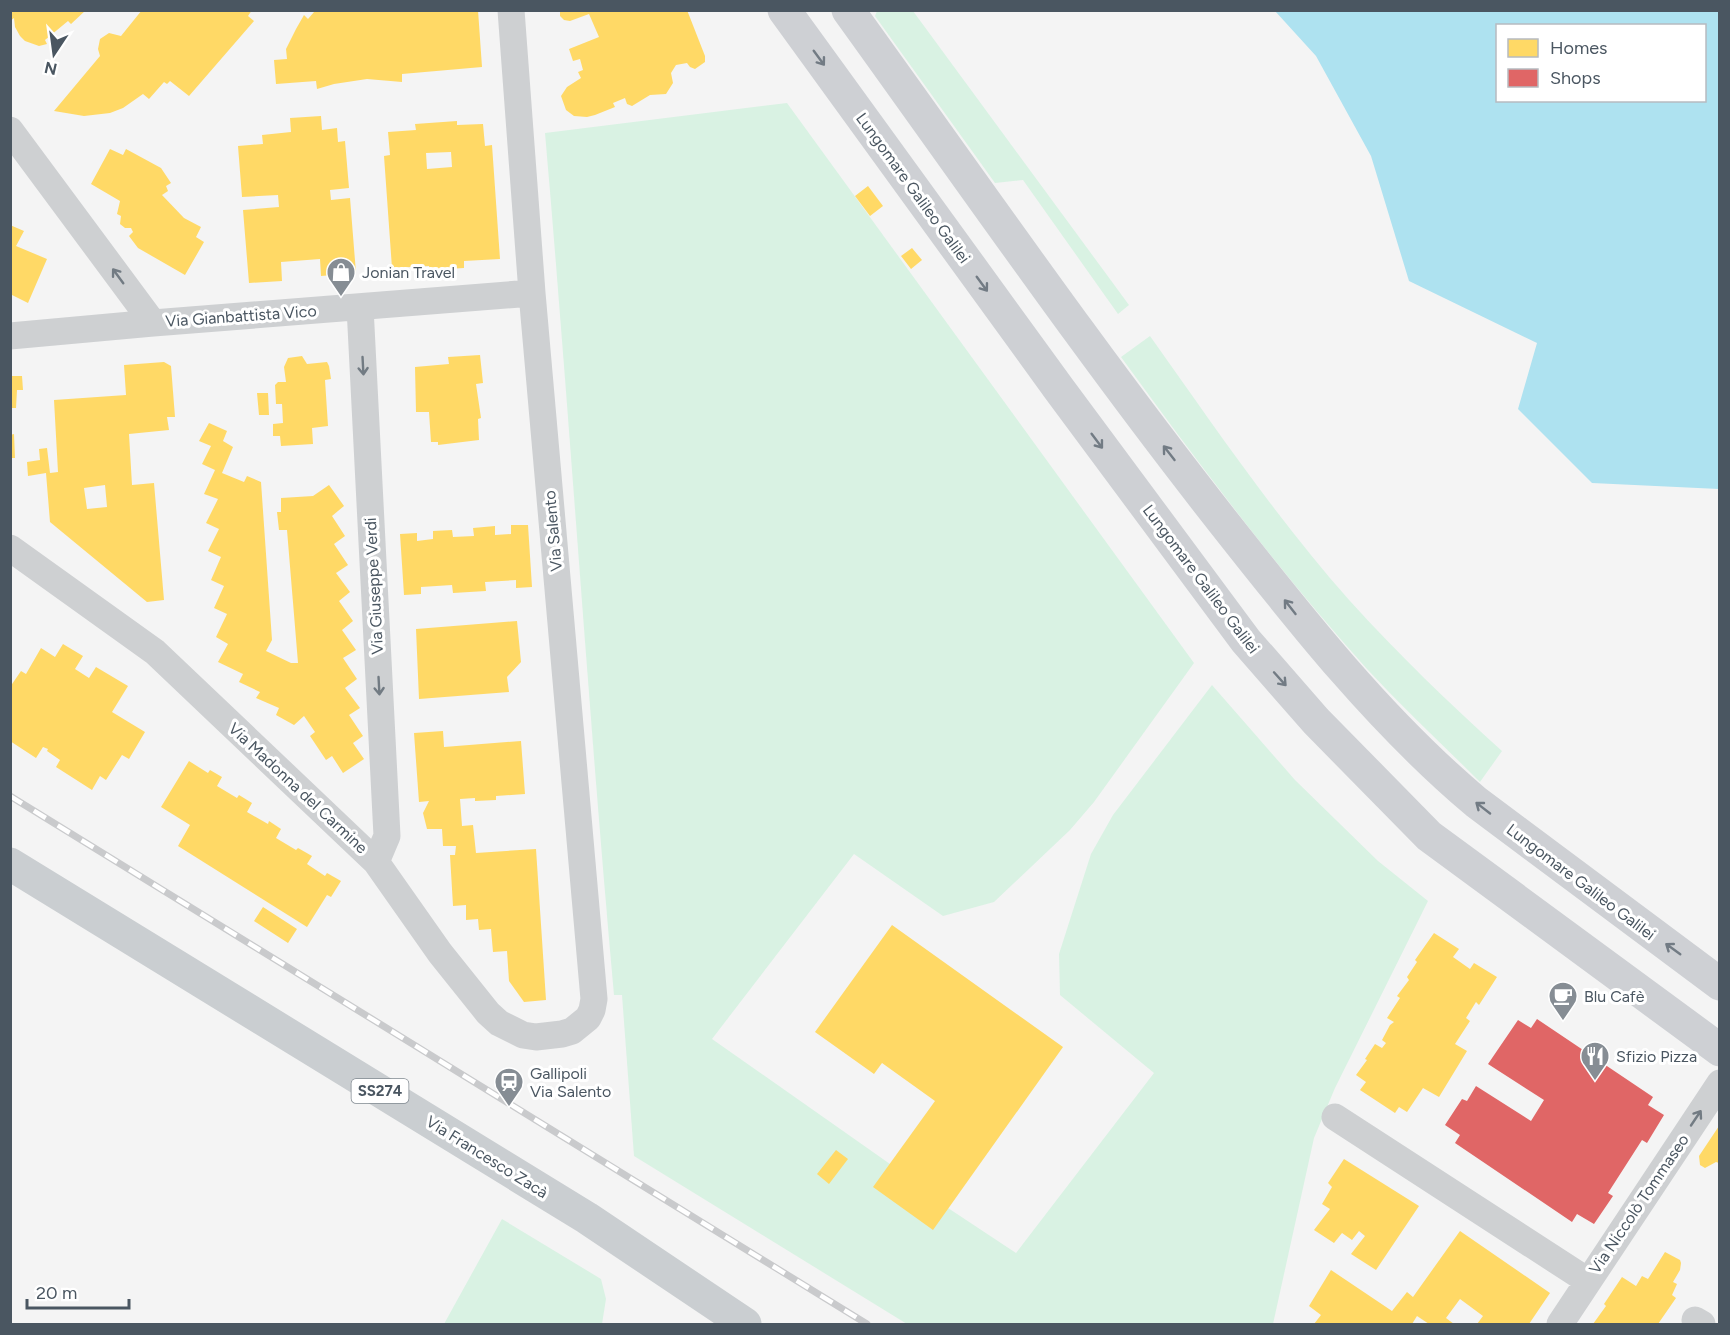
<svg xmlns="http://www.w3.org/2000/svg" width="1730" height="1335" font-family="Figtree,sans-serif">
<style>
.green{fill:#d9f2e3}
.water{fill:#aee2f0;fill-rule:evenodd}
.homes{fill:#ffd966;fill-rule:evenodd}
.shops{fill:#e06666}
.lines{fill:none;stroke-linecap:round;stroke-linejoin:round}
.minor{stroke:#ced0d2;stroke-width:27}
.secondary{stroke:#ced0d4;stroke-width:33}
.primary{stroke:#caced1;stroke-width:33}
.rail-casing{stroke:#c9cacc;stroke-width:7}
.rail{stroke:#fff;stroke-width:4.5;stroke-dasharray:14;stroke-linecap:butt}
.oneway{stroke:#727b84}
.oneway2{stroke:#727b83}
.labels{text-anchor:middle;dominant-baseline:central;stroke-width:6;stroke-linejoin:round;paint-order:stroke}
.shield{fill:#fff;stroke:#808990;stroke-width:1.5}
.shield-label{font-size:15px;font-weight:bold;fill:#4a5661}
.street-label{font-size:16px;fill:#4a5661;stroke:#fff}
.poi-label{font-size:16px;fill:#4a5661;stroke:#fff;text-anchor:start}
</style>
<rect width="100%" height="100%" fill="#f4f4f4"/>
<path class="green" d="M 877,11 L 913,11 L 1129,305 L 1118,314 L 1023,180 L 995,183 L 875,16 Z
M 787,103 L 1194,663 L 1094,802 L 1070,830 L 994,902 L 943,916 L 854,854 L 712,1039 L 890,1164 L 948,1208 L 1016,1253 L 1154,1073 L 1060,995 L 1059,954 L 1091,854 L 1113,815 L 1212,685 L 1295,780 L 1378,861 L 1428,901 L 1335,1088 L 1314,1138 L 1273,1324 L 907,1324 L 634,1156 L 622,995 L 614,995 C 588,708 570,420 545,133 Z
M 1150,336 C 1214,426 1277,519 1350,601 C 1398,654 1449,703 1502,751 L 1480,782 C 1442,744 1403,708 1367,669 C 1278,570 1199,464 1121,357 Z
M 502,1219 L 601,1279 L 606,1299 L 602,1324 L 444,1324 Z"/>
<path class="water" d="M 1275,11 L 1719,11 L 1719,489 L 1592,483 L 1518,409 L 1537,343 L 1409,281 L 1371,156 L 1316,56 ZM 1498,26 L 1704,26 L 1704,100 L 1498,100 Z"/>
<path class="homes" d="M 10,10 L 86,10 L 71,24 L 68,21 L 45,40 L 47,44 L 39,46 L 25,41 L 20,36 L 15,27 L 14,18 L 10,21 Z
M 142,10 L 252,10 L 248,16 L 254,21 L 189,96 L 170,81 L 167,84 L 164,82 L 149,99 L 143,94 L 123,108 L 110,113 L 84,116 L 54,111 L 100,56 L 98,49 L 100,39 L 109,33 L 121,36 Z
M 313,10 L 478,10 L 482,67 L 402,74 L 402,82 L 367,79 L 334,84 L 317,89 L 316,81 L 276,84 L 274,60 L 287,59 L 286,49 L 296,29 L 304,15 L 308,19 L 314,12 Z
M 560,10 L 687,10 L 705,56 L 705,62 L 695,69 L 690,67 L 687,63 L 676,65 L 671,73 L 673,83 L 666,94 L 650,95 L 632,106 L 627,104 L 625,98 L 613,103 L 615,107 L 595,115 L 587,117 L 574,116 L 566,110 L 561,96 L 567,87 L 581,78 L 578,72 L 583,70 L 580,59 L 573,61 L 569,49 L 599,37 L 589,14 L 570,21 L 564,20 L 560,16 Z
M 321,116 L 322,130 L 337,128 L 338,142 L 345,141 L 349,188 L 330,190 L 331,200 L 350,198 L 356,273 L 321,276 L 320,259 L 281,262 L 282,281 L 249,283 L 243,210 L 279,207 L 278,195 L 242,197 L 238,146 L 263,144 L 262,135 L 291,132 L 290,118 Z
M 457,121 L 457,125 L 483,124 L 485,146 L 492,145 L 500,259 L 464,261 L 464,268 L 430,270 L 429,266 L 392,268 L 384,156 L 390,155 L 388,132 L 416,130 L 415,124 ZM 451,152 L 452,167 L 427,169 L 426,153 Z
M 110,149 L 123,155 L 126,149 L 161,168 L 171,183 L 166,186 L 168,191 L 162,195 L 184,218 L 201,227 L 196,237 L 204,242 L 185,275 L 138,248 L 129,236 L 133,232 L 131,228 L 125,228 L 120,224 L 121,216 L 117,214 L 120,201 L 91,184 Z
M 868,186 L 883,206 L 870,216 L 855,196 Z
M 10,225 L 24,231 L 16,246 L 47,259 L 28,303 L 10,294 Z
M 912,248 L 922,260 L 911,269 L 901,256 Z
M 480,355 L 483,383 L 476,384 L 481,418 L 478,419 L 479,440 L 438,445 L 438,442 L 431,442 L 429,412 L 416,412 L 415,367 L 449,364 L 448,357 Z
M 302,356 L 307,364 L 327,362 L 329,366 L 331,379 L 325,380 L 328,426 L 312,428 L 313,444 L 281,446 L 280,436 L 273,436 L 273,424 L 283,423 L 282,404 L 276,404 L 275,385 L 278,382 L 286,382 L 284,367 L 288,358 Z
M 164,362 L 171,366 L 175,417 L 167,417 L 169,430 L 129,434 L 132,485 L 154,483 L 164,600 L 147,602 L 50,522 L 46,473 L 28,476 L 27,462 L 40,460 L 39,449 L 47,448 L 50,473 L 58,472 L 54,400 L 126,395 L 124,365 ZM 105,485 L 107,507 L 87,509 L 84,488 Z
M 10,376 L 22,376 L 23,390 L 17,390 L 16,408 L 10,408 Z
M 257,393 L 268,393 L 269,415 L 259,415 Z
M 209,423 L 227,431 L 223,441 L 233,447 L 222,473 L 244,482 L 247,476 L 261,482 L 272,640 L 266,651 L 291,663 L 298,663 L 287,530 L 279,530 L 277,512 L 281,512 L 281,498 L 313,496 L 329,485 L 344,506 L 332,516 L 345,536 L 334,544 L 348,565 L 336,573 L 350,592 L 339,601 L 353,621 L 342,630 L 356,650 L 343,658 L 357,679 L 345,688 L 360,708 L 349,715 L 363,736 L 353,743 L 364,759 L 343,773 L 332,756 L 326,760 L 310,736 L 315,732 L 304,716 L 294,725 L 276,715 L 279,708 L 256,698 L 260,692 L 239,682 L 243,674 L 218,662 L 228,644 L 216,637 L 227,614 L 214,608 L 224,586 L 211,580 L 221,557 L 208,551 L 219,529 L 206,523 L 218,499 L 204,494 L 215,470 L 202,464 L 211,446 L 199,441 Z
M 14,434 L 15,458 L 10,458 L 10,435 Z
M 511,525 L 528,525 L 532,587 L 516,588 L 516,580 L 485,582 L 486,591 L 453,593 L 452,585 L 421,587 L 421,594 L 404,595 L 400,534 L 417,533 L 417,541 L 433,539 L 433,531 L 452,530 L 453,537 L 474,536 L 473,528 L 495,526 L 495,535 L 511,534 Z
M 517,621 L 521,662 L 507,677 L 509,692 L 419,699 L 416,629 Z
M 63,644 L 83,656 L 75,669 L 89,678 L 96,667 L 128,686 L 112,712 L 145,732 L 129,759 L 122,755 L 106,780 L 100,776 L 92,790 L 56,767 L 60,760 L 47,751 L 48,749 L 43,747 L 36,758 L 10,741 L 10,687 L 21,671 L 26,674 L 41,648 L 55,657 Z
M 443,731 L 444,747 L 521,741 L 525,794 L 496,796 L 496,800 L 475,801 L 475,798 L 460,799 L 462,826 L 473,825 L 476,853 L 536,849 L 546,1000 L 524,1002 L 509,981 L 507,951 L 493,952 L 491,929 L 479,930 L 478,919 L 466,920 L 466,905 L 453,906 L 450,855 L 455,855 L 456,846 L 443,846 L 442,829 L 427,829 L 423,813 L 429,801 L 419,802 L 414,733 Z
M 189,761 L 208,773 L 210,770 L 222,777 L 217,786 L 237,798 L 239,795 L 252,803 L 247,812 L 268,824 L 269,821 L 281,829 L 276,838 L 296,850 L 298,848 L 312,856 L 307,864 L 325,876 L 327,873 L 341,881 L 331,897 L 327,895 L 307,927 L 178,846 L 190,825 L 161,807 Z
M 263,907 L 297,929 L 288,943 L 254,921 Z
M 892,925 L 1063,1047 L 933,1230 L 873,1187 L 935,1101 L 882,1063 L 874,1074 L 815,1032 Z
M 1434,933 L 1459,949 L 1453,957 L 1470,969 L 1474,963 L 1497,977 L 1479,1005 L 1476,1002 L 1466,1018 L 1470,1021 L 1455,1044 L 1467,1051 L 1439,1097 L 1423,1088 L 1407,1112 L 1399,1107 L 1395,1113 L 1360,1090 L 1366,1082 L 1356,1075 L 1367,1060 L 1365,1059 L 1375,1044 L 1382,1048 L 1386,1043 L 1382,1040 L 1390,1025 L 1394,1022 L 1387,1018 L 1400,998 L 1397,996 L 1409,980 L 1407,977 L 1417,962 L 1415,960 Z
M 1719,1126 L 1719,1163 L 1716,1162 L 1705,1168 L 1700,1165 L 1699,1156 Z
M 836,1150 L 848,1159 L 829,1184 L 817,1174 Z
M 1344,1159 L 1419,1206 L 1376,1270 L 1351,1254 L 1365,1236 L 1359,1231 L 1352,1240 L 1342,1233 L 1334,1243 L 1314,1230 L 1330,1209 L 1322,1204 L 1332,1187 L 1328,1183 Z
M 1460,1231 L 1550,1293 L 1529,1324 L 1477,1324 L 1483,1316 L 1460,1299 L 1446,1318 L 1454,1324 L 1429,1324 L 1417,1316 L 1412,1324 L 1314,1324 L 1321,1315 L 1309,1306 L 1331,1270 L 1392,1311 L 1407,1292 L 1413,1297 Z
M 1665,1252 L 1680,1260 L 1681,1263 L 1680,1270 L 1673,1282 L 1677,1284 L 1672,1295 L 1676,1298 L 1658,1324 L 1593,1324 L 1606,1306 L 1604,1304 L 1622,1277 L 1636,1286 L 1642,1276 L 1648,1279 Z"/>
<path class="shops" d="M 1537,1019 L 1653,1097 L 1648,1105 L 1664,1115 L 1647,1143 L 1642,1140 L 1608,1193 L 1613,1196 L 1594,1224 L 1577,1214 L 1572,1222 L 1455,1143 L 1460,1135 L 1445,1125 L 1462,1099 L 1467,1101 L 1476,1086 L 1531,1121 L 1544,1100 L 1488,1064 L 1518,1020 L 1531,1028 Z"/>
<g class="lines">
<path class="minor" d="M 10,130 L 153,323
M 360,307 L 387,836 L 376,862
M 10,336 L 153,323 L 532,293
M 10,548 L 155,652 L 376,862 L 440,953 L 488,1013 L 499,1023 L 523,1035 L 536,1037 L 562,1034 L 572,1031 L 588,1018 L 592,1010 L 594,999 L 532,293 L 511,10
M 1335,1117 L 1588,1281
M 1695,1320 L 1702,1324
M 1560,1324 L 1720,1083"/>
<path class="secondary" d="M 784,10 L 1059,389 L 1246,641 L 1316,721 L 1429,836 L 1720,1050
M 848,10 C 972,182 1093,357 1224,523 C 1302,622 1380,721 1476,802 L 1720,984"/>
<path class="primary" d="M 10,864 L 587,1218 L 745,1324"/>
<g class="rail-casing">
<path id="rail" d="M 10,796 L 867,1324"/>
</g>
<use href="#rail" class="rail"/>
</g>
<defs><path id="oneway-shaft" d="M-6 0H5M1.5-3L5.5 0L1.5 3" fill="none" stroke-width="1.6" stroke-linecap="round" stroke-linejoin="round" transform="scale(1.5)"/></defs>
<g class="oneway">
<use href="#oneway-shaft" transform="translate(819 58) rotate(54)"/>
<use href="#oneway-shaft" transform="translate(982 284) rotate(54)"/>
<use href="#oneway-shaft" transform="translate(1097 441) rotate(53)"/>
<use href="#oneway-shaft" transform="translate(1169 453) rotate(-128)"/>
<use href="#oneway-shaft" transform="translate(1290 607) rotate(-128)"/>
<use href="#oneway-shaft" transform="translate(1280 679) rotate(48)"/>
<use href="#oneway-shaft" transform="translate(1483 808) rotate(-142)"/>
<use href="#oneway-shaft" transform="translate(1673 949) rotate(-144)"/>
</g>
<g class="oneway2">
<use href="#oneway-shaft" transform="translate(118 276) rotate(-126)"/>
<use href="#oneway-shaft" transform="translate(363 366) rotate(87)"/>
<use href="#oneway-shaft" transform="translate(379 686) rotate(87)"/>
<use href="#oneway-shaft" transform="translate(1696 1118) rotate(-56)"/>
</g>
<defs>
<g id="shop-pin" transform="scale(1.5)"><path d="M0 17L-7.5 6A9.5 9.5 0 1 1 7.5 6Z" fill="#868d94" stroke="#fff"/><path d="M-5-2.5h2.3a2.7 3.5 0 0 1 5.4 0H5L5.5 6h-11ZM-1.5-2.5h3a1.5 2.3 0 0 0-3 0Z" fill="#fff"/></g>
<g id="cafe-pin" transform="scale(1.5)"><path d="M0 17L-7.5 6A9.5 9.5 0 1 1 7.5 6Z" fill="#868d94" stroke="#fff"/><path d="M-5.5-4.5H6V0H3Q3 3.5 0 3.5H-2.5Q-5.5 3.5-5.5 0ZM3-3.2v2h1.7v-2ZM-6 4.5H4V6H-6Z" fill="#fff"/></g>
<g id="restaurant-pin" transform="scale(1.5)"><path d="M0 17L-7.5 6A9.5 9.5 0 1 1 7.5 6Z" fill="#868d94" stroke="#fff"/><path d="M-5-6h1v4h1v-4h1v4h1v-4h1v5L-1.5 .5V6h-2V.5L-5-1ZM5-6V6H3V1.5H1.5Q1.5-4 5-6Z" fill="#fff"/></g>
<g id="station-pin" transform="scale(1.5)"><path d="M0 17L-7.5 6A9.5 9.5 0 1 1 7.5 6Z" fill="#868d94" stroke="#fff"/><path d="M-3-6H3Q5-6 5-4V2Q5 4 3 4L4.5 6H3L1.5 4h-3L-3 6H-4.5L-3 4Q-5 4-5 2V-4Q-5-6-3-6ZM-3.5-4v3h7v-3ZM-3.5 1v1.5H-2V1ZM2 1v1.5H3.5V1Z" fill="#fff"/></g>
</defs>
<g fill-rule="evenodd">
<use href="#shop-pin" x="341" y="272"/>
<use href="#cafe-pin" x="1563" y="996"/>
<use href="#restaurant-pin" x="1595" y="1056"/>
<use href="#station-pin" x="509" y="1082"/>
</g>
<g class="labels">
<rect class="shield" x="351.5" y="1079" width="57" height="24" rx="4.5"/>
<g class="shield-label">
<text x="380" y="1091">SS274</text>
</g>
<g class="street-label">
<text transform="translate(913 188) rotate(54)">Lungomare Galileo Galilei</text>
<text transform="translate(241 316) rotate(-4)">Via Gianbattista Vico</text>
<text transform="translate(553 531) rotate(-95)">Via Salento</text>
<text transform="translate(1201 579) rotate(53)">Lungomare Galileo Galilei</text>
<text transform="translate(374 586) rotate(-93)">Via Giuseppe Verdi</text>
<text transform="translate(298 788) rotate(43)">Via Madonna del Carmine</text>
<text transform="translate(1581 882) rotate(37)">Lungomare Galileo Galilei</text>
<text transform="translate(487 1157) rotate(32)">Via Francesco Zacà</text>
<text transform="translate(1639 1204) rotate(-56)">Via Niccolò Tommaseo</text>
</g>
<g class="poi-label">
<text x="362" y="272">Jonian Travel</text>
<text x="1584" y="996">Blu Cafè</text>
<text x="1616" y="1056">Sfizio Pizza</text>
<text x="530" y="1073">Gallipoli<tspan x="530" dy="18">Via Salento</tspan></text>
</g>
</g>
<rect width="1730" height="1335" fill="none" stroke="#4a5661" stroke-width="24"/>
<rect x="1496" y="24" width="210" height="78" fill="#ffffff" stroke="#b7bbc0" stroke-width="1.5"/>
<rect x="1508" y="39" width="30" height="18" fill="#ffd966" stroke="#b7bbc0" stroke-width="1.5"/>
<text x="1550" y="54" font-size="18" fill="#4a5661">Homes</text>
<rect x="1508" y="69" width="30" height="18" fill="#e06666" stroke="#b7bbc0" stroke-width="1.5"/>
<text x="1550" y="84" font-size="18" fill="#4a5661">Shops</text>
<g transform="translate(54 54) rotate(193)" stroke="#ffffff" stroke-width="4.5" paint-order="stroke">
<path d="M0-4.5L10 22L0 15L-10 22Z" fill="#4a5661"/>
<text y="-9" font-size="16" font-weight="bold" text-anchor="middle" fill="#4a5661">N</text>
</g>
<path d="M27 1299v9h102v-9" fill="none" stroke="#4a5661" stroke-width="3"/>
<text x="36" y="1299" font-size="18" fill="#4a5661" stroke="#ffffff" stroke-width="4.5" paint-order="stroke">20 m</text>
</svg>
